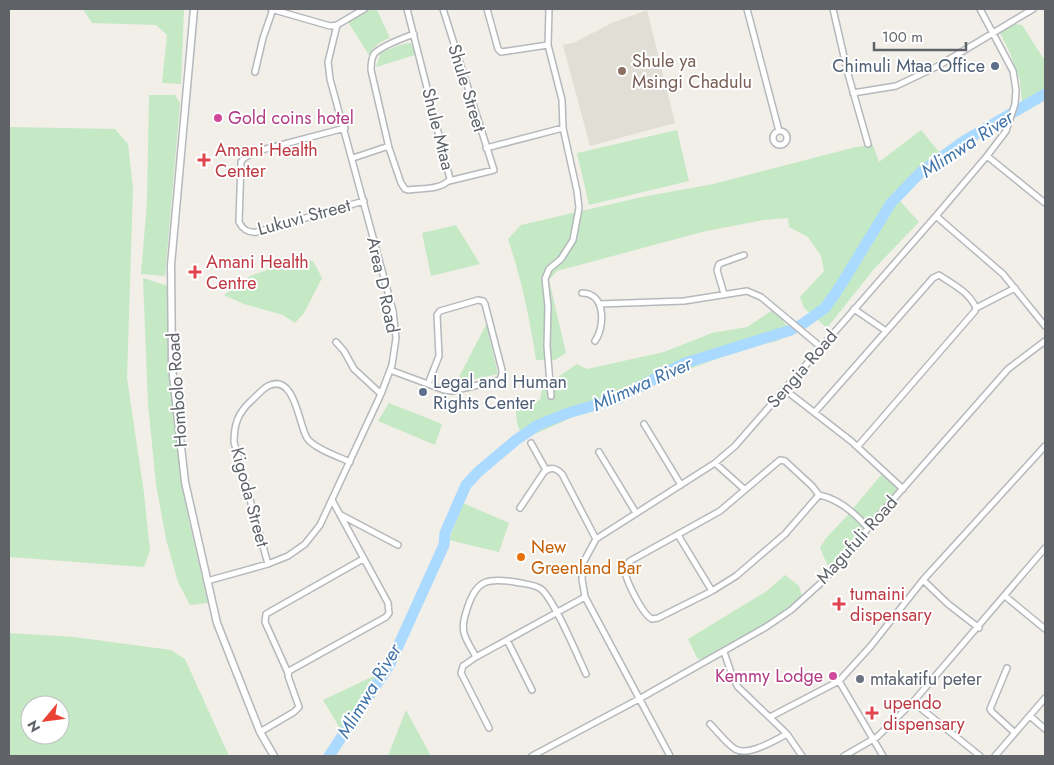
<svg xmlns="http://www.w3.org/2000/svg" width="1054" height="765" font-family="Jost,sans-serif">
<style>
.education{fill:#e1ded6}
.green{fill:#c5e8c5;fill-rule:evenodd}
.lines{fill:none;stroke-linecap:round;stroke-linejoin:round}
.river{stroke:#aadaff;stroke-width:11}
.minor-casing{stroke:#b5b8bc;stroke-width:8}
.tertiary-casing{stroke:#b5b8bc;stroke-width:9}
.minor{stroke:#fff;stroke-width:5}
.tertiary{stroke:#fff;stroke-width:6}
.service-dot{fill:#5c6f8a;stroke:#fff;stroke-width:2}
.education-dot{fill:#8d6e63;stroke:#fff;stroke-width:2}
.hotel-dot{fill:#d1479c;stroke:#fff;stroke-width:2}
.health-dot{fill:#e0444e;stroke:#fff;stroke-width:2}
.food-dot{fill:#e8710a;stroke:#fff;stroke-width:2}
.worship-dot{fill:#6b7280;stroke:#fff;stroke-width:2}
.labels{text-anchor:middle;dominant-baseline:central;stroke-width:4;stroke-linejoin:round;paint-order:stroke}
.education-label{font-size:18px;fill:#785e54;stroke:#fff;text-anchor:start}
.service-label{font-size:18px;fill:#4e5e75;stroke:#fff;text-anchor:end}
.street-label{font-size:18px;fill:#5f6368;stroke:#fff}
.hotel-label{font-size:18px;fill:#b23c85;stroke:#fff;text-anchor:start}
.health-label{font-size:18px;fill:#be3a42;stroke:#fff;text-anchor:start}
.food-label{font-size:18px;fill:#c56008;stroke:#fff;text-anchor:start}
.worship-label{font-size:18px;fill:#5b616d;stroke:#fff;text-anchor:start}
.water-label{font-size:19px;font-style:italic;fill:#4174aa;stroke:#fff}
</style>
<rect width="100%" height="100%" fill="#f1efe8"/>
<path class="education" d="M 647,10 L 675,123 L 590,146 L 563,45 L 573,43 L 614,22 Z"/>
<path class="green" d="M 83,9 L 184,9 L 181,84 L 162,83 L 167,35 L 156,25 L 92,23 Z
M 368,10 L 377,10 L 390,38 C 380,41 374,46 369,55 L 348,22 Z
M 1015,24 L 1022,25 L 1043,58 L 1045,56 L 1045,100 L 1023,113 L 1020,81 L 1010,53 L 1000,33 Z
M 411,43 L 415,55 L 376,67 L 381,52 C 392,49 399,44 411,43 Z
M 149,95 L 175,95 L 180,103 L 165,276 L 141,274 L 147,202 Z
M 9,127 L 115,129 L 128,144 L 133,188 L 127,378 L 144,493 L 150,551 L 144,567 L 9,557 Z
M 677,130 L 689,181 L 589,205 L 577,153 Z
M 921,130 L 940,153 L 893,193 L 919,222 L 874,269 L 827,328 L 804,308 L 800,297 L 824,271 L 821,256 L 808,237 L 789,227 L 788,218 L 764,220 L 706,231 L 557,271 L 549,280 L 566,353 L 555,360 L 536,360 C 530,319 521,278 508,239 L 521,225 L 642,197 L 713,184 L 856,147 L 873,145 L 879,162 Z
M 456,225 L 480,264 L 431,276 L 422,233 Z
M 305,260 L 313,261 L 322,278 L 304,313 L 295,323 L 283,315 L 244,304 L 224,295 L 250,276 L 279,266 L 291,265 Z
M 143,278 L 168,286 L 177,449 L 188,517 L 208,603 L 190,605 L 178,582 L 166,539 L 156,484 L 148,404 Z
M 771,311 L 782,319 L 792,334 L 777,341 L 746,348 L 676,374 L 632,397 L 591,409 L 526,438 C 516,430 516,417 516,405 L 540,400 L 542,388 L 577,364 L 587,369 L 664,352 L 712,333 L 747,327 Z
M 489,319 L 489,336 L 498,374 L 456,383 Z
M 389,403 L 442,424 L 435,445 L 378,421 Z
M 882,474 L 898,489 L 831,569 L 827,564 L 820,548 L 826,538 L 846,517 Z
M 463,503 L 509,523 L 499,552 L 449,540 Z
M 785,575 L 799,586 L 802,596 C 773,622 738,641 704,661 L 697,658 L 688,639 L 767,591 Z
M 9,633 L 74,637 L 171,650 L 185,659 L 229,756 L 9,756 ZM 30,705 L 60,705 L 60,735 L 30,735 Z
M 378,674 L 341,730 L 323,700 Z
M 406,710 L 431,756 L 388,756 Z"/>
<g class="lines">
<path class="river" d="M 329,756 L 390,664 L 444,545 L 445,533 L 466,485 L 478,472 L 516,440 L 538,425 L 568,413 L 616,399 L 685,363 L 791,330 L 804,323 L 825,308 L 839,288 L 891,203 L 921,172 L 964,141 L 1045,94"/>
<g class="minor-casing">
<path id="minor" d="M 271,9 L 330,26 L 337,25 L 364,9
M 443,9 L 494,170 L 449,181
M 487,9 L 498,49 L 501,52 L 548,45
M 549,9 L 548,45 L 562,100 L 563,128 L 577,191 L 579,208 L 573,240 L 561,259 L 549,269 L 545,279 L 548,306 L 547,346 L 551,396
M 747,9 L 779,131
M 833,9 L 848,74 L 868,144
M 255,72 L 263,38 L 273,9
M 853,93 L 896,86 L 915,77 L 938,66 L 1033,9
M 345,128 L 254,152 L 244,158 L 241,162 L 239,222 C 243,230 248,233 257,232 L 364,201
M773 138a7 7 0 1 1 14 0a7 7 0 1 1-14 0Z
M 389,148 L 371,70 C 371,65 371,59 374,54 C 381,46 403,38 414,34
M 486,148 L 563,128
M 987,156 L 1045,203
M 353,158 L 386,147 L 389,148 L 401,183 L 405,189 L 408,190 C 421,188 442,190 450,179 L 407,9
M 936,216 L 1003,274 L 1045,326
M 582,293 C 606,293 605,327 595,341
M 724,294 L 717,270 L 719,264 L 744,255
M 599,304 L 684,301 L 747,291 L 761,297 L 822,348
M 976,308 L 1015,288
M 854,309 L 886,331
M 336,342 L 344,351 L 354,369 L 381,394
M 390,370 L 444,390 L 452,391 L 500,380 L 502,374 L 502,370 L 485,304 L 483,301 L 478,300 L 440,311 L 437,315 L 439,356 L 428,384
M 784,389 L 851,441 L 903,489
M 815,412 L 933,278 L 939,275 C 954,285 969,292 976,308 L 975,311 L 858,446
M 644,424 L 681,485
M 531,443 L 546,470
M 599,452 L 636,513
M 715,463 L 744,489
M 819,495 L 812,486 L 785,461 L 780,460 L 720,511 L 630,561 L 625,567 C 623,577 643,615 652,619 L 658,618 L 712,591 L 736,576 L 785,534 L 819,495 C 839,499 855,513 868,528
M 520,508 L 544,472 C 551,466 556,468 562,474 L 596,539
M 341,515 L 398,545
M 678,535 L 712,591
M 268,564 L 234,442 C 234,424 238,413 251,401 C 256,397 262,389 268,386 C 295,372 299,426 307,438 C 313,448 339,457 350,462
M 923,580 L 948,604 L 979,628
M 207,581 L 268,564 L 288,556 L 305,544 L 320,525 L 381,394 L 392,365 L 396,338 L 393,311 L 330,79 L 328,62 L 337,25
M 1005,596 L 1045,629
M 507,640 L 532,690
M 724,652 L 733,678 L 738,687 L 787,734 L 802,756
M 476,657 C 472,649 466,641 464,633 C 462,624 465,615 468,606 C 477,579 489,578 515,582 C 524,584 534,584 541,589 C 554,599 578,657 586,674
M 1007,668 L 990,709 L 992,712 L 1015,733
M 288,673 L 265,622 L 266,614 L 363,559
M 839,681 L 883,756
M 913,702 L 980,756
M 1030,716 L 1045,729
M 770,717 L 839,681 L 870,647 L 923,580 L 1045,446
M 710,724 C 718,732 726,743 735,749 C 748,757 775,740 787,734
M 489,728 L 461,673 L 463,666 L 476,657 L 585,597
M 260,732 L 294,712 L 299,707 L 288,676 L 289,671 L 386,617 L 389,613 L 388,603 L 332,500
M 532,756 L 639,699 L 766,627 L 791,610 L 822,582 L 847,556 L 868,528 L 1008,369 L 1045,341
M 670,756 L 585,597 L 582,579 L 583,563 L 596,539 L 715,463 L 735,446 L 936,216 L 987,156 L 1006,131 L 1015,104 L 1016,90 L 1013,71 L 980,9
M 844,756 L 877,737 L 913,702 L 1045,548
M 995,756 L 1045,698"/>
</g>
<g class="tertiary-casing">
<path id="tertiary" d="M 194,9 L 171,265 L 172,367 L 185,482 L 217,623 L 260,732 L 274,756"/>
</g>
<use href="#minor" class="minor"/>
<use href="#tertiary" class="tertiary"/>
</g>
<g class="service-dot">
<circle cx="995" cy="66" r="5"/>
<circle cx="423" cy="392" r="5"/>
</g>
<circle class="education-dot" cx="622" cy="71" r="5"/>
<g class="hotel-dot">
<circle cx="218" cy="118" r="5"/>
<circle cx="833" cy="676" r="5"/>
</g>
<g class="health-dot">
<path d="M201.5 152.5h5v5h5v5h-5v5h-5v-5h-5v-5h5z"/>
<path d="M192.5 264.5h5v5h5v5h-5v5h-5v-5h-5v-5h5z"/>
<path d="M836.5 596.5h5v5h5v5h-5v5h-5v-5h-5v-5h5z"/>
<path d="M869.5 705.5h5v5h5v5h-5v5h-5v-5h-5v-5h5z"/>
</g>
<circle class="food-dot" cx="521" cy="557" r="5"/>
<circle class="worship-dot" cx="860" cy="679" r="5"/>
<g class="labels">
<g class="education-label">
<text x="632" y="61">Shule ya<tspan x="632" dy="21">Msingi Chadulu</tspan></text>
</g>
<g class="service-label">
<text x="985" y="66">Chimuli Mtaa Office</text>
<text x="433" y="382" text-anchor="start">Legal and Human<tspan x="433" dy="21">Rights Center</tspan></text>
</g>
<g class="street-label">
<text transform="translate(467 88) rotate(73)">Shule Street</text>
<text transform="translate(438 129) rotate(76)">Shule Mtaa</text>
<text transform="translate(304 217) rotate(-15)">Lukuvi Street</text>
<text transform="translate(383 285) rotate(78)">Area D Road</text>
<text transform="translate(802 369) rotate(-49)">Sengia Road</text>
<text transform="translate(177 390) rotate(-94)">Hombolo Road</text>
<text transform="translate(250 497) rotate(75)">Kigoda Street</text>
<text transform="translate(857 540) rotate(-48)">Magufuli Road</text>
</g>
<g class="hotel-label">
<text x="228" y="118">Gold coins hotel</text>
<text x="823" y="676" text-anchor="end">Kemmy Lodge</text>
</g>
<g class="health-label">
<text x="215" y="150">Amani Health<tspan x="215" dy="21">Center</tspan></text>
<text x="206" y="262">Amani Health<tspan x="206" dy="21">Centre</tspan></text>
<text x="850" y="594">tumaini<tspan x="850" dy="21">dispensary</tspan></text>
<text x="883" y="703">upendo<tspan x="883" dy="21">dispensary</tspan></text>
</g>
<g class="food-label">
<text x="531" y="547">New<tspan x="531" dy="21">Greenland Bar</tspan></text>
</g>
<g class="worship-label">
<text x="870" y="679">mtakatifu peter</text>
</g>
<g class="water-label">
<text transform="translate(967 144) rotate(-33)">Mlimwa River</text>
<text transform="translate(642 384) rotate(-24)">Mlimwa River</text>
<text transform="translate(369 691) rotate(-59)">Mlimwa River</text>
</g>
</g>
<rect width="1054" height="765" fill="none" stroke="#5f6368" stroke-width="20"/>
<g transform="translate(45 720) rotate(241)"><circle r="24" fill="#ffffff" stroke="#bfc1c3"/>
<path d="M0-4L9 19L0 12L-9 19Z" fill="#ea4335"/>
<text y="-8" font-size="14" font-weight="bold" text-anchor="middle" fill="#5f6368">N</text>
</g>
<path d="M874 42v8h92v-8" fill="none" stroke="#5f6368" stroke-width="2.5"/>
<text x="882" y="42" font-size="15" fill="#5f6368" stroke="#ffffff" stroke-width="4" paint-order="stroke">100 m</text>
</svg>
